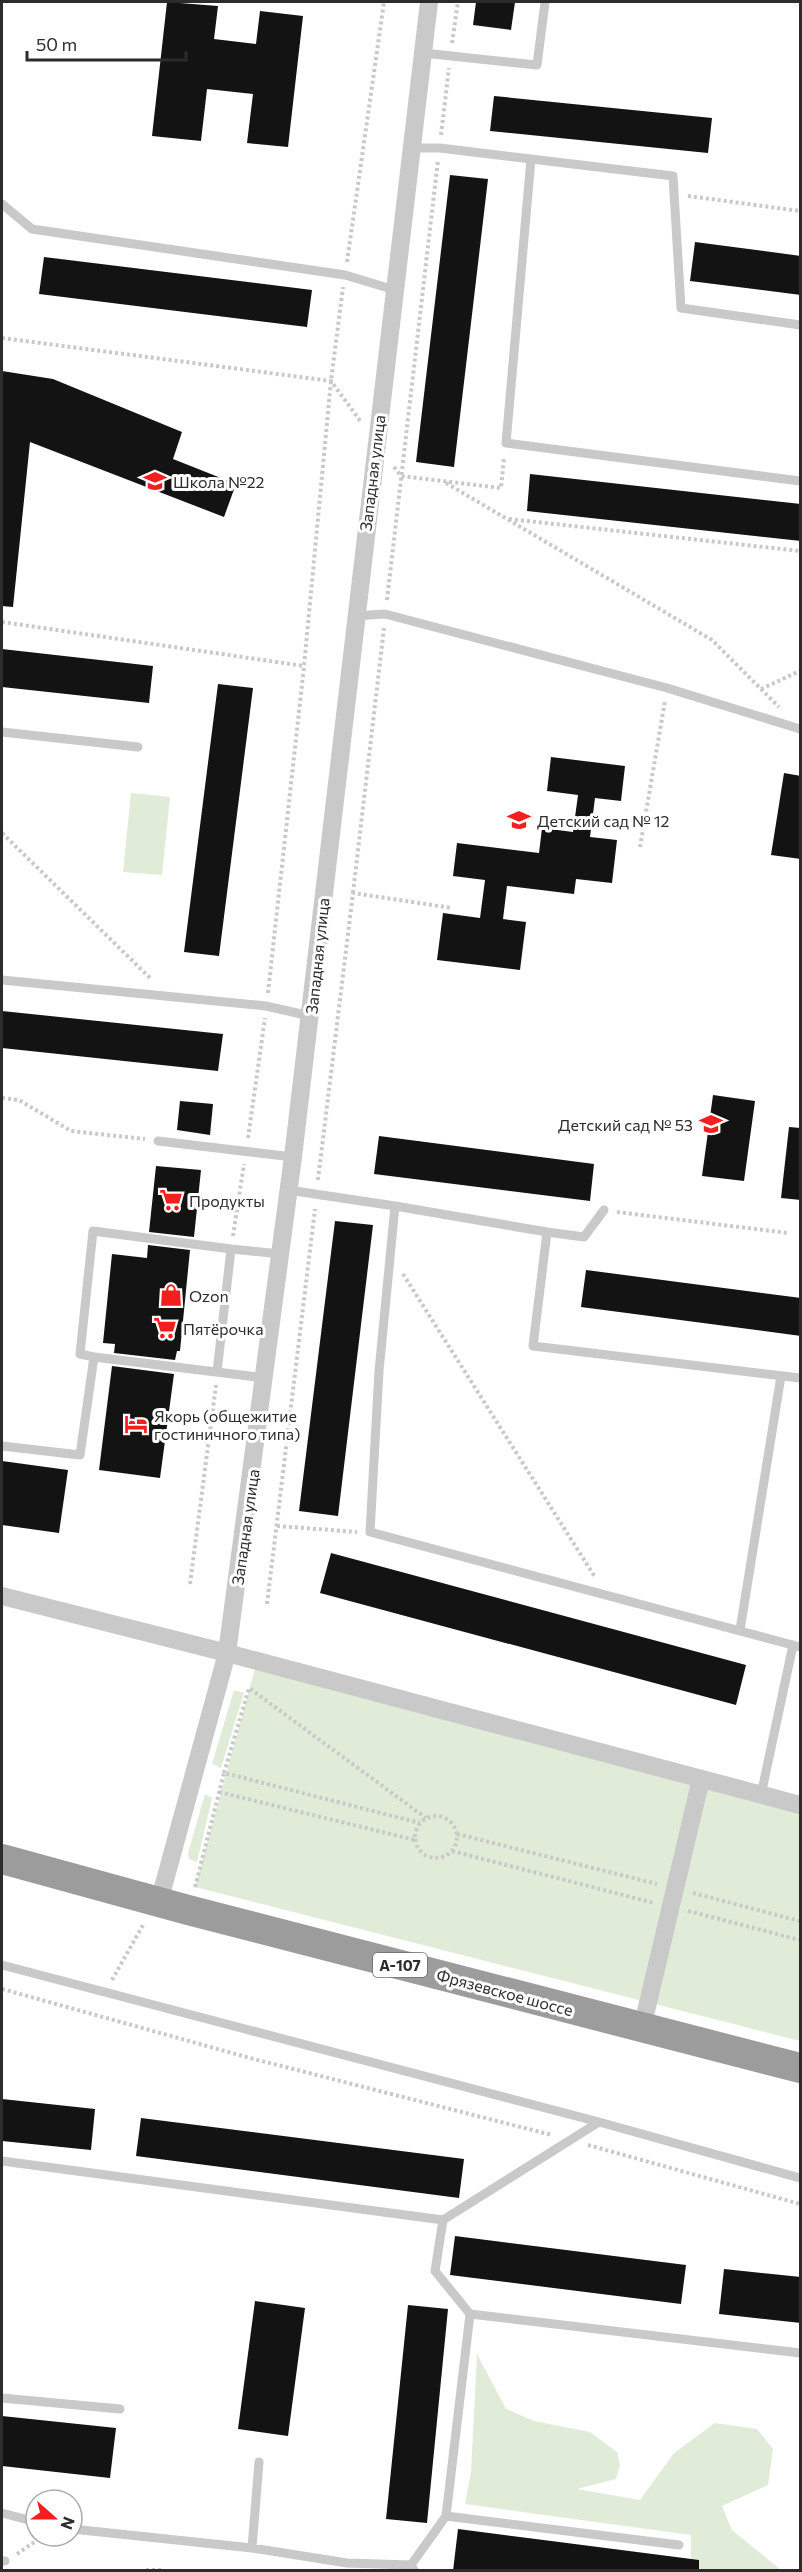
<svg xmlns="http://www.w3.org/2000/svg" width="802" height="2572" font-family="Commissioner,sans-serif">
<style>
.green{fill:#e1ecd8}
.building{fill:#131313}
.lines{fill:none;stroke-linecap:round;stroke-linejoin:round}
.path{stroke:#c9c9c9;stroke-width:4;stroke-dasharray:3 3;stroke-linecap:butt}
.service{stroke:#c9c9c9;stroke-width:9}
.minor{stroke:#c9c9c9;stroke-width:18}
.trunk{stroke:#9c9c9c;stroke-width:30}
.labels{text-anchor:middle;dominant-baseline:central;stroke-width:6;stroke-linejoin:round;paint-order:stroke}
.shield{fill:#fff;stroke:#6b6b6b;stroke-width:1.5}
.shield-label{font-size:15px;font-weight:bold;fill:#2c2c2c}
.street-label{font-size:16px;fill:#2c2c2c;stroke:#fff}
.poi-label{font-size:16px;fill:#2c2c2c;stroke:#fff;text-anchor:start}
</style>
<rect width="100%" height="100%" fill="#fff"/>
<path class="green" d="M 131,793 L 170,797 L 162,875 L 123,872 Z
M 257,1661 L 800,1813 L 800,2041 L 195,1887 Z
M 234,1690 L 244,1693 L 221,1768 L 212,1764 Z
M 205,1794 L 212,1798 L 197,1862 L 189,1859 L 188,1853 Z
M 477,2354 L 506,2409 L 534,2421 L 590,2432 L 617,2452 L 620,2465 L 616,2479 L 577,2489 L 640,2500 L 674,2453 L 715,2423 L 757,2429 L 773,2449 L 768,2485 L 722,2506 L 732,2530 L 781,2570 L 691,2570 L 691,2535 L 465,2504 L 471,2472 Z"/>
<path class="building" d="M 167,2 L 218,6 L 214,39 L 256,44 L 260,11 L 303,16 L 288,147 L 247,143 L 253,94 L 207,89 L 201,141 L 152,136 Z
M 476,2 L 515,2 L 511,30 L 473,25 Z
M 494,96 L 712,118 L 708,153 L 490,131 Z
M 450,175 L 488,179 L 454,467 L 416,462 Z
M 695,242 L 801,256 L 801,295 L 690,281 Z
M 44,257 L 312,290 L 307,327 L 39,294 Z
M 2,371 L 53,379 L 182,432 L 173,459 L 236,484 L 224,517 L 30,442 L 13,607 L 2,606 Z
M 530,474 L 801,504 L 801,541 L 527,511 Z
M 2,649 L 153,666 L 149,703 L 2,687 Z
M 218,684 L 253,688 L 219,956 L 184,952 Z
M 551,757 L 625,766 L 621,801 L 595,798 L 590,837 L 617,840 L 612,883 L 576,879 L 574,894 L 507,886 L 503,919 L 526,922 L 520,970 L 437,960 L 443,913 L 480,918 L 485,880 L 453,876 L 457,843 L 539,853 L 542,828 L 573,832 L 578,795 L 547,791 Z
M 784,773 L 801,776 L 801,859 L 771,855 Z
M 2,1011 L 223,1034 L 218,1071 L 2,1048 Z
M 713,1095 L 755,1101 L 744,1181 L 702,1176 Z
M 180,1101 L 213,1104 L 210,1135 L 177,1130 Z
M 789,1127 L 801,1128 L 801,1200 L 781,1198 Z
M 379,1136 L 594,1164 L 590,1201 L 374,1174 Z
M 156,1166 L 201,1170 L 194,1237 L 149,1232 Z
M 335,1221 L 373,1225 L 338,1516 L 299,1511 Z
M 148,1245 L 190,1250 L 180,1351 L 177,1351 L 175,1360 L 114,1353 L 115,1344 L 103,1343 L 112,1254 L 147,1258 Z
M 586,1270 L 801,1298 L 801,1336 L 581,1307 Z
M 112,1366 L 174,1374 L 160,1478 L 99,1470 Z
M 2,1461 L 68,1470 L 59,1533 L 2,1525 Z
M 331,1553 L 746,1665 L 736,1705 L 320,1593 Z
M 2,2099 L 95,2109 L 91,2150 L 2,2141 Z
M 141,2118 L 464,2159 L 459,2198 L 136,2156 Z
M 455,2236 L 686,2265 L 681,2304 L 450,2275 Z
M 724,2269 L 801,2277 L 801,2323 L 719,2314 Z
M 255,2301 L 305,2308 L 288,2436 L 238,2429 Z
M 408,2305 L 448,2309 L 427,2523 L 386,2519 Z
M 2,2416 L 116,2428 L 110,2478 L 2,2466 Z
M 458,2529 L 699,2560 L 699,2571 L 453,2571 Z"/>
<g class="lines">
<path class="path" d="M 452,43 L 458,2
M 441,135 L 449,68
M 688,196 L 800,211
M 347,262 L 384,2
M 2,338 L 331,381 L 361,422
M 394,467 L 401,476 L 501,488 L 504,458
M 446,483 L 712,640 L 779,707
M 509,519 L 800,551
M 387,600 L 438,160
M 2,622 L 304,666
M 761,689 L 800,671
M 2,833 L 151,979
M 640,847 L 665,701
M 353,893 L 384,628
M 268,993 L 304,666 L 331,381 L 343,287
M 2,1098 L 19,1100 L 71,1131 L 145,1139
M 248,1138 L 265,1018
M 318,1180 L 353,893 L 452,908
M 617,1212 L 788,1233
M 233,1236 L 244,1164
M 403,1274 L 595,1577
M 277,1526 L 357,1532
M 190,1584 L 216,1385
M 267,1604 L 315,1209
M 224,1773 L 249,1688 L 426,1818
M 219,1792 L 415,1840
M415 1837a21 21 0 1 1 42 0a21 21 0 1 1-42 0Z
M 457,1834 L 657,1884
M 452,1851 L 654,1903
M 195,1887 L 224,1773 L 420,1823
M 693,1893 L 800,1921
M 688,1911 L 800,1940
M 112,1980 L 143,1925
M 2,1989 L 250,2058 L 552,2135
M 588,2145 L 800,2204
M 17,2554 L 43,2536
M 146,2570 L 162,2570"/>
<path class="service" d="M 423,53 L 537,65 L 545,2
M 411,148 L 440,148 L 673,176 L 681,308 L 800,325
M 531,159 L 506,443 L 800,481
M 2,204 L 32,229 L 345,275 L 395,290
M 355,616 L 385,614 L 667,688 L 800,729
M 2,732 L 138,747
M 2,980 L 266,1006 L 310,1016
M 158,1141 L 293,1157
M 288,1190 L 395,1206 L 379,1371 L 370,1532 L 800,1647
M 395,1206 L 547,1232 L 533,1346 L 800,1378
M 547,1232 L 584,1237 L 604,1210
M 94,1357 L 80,1354 L 93,1231 L 231,1249
M 217,1372 L 231,1249 L 280,1254
M 2,1446 L 80,1455 L 94,1357 L 265,1378
M 740,1630 L 781,1376
M 761,1795 L 793,1645
M 2,1965 L 599,2122 L 800,2178
M 599,2122 L 443,2220 L 435,2271 L 470,2314 L 800,2353
M 2,2161 L 443,2220
M 2,2398 L 120,2409
M 2,2513 L 36,2522
M 446,2516 L 679,2545
M 72,2529 L 252,2548 L 347,2563 L 411,2565
M 252,2548 L 259,2462
M 2,2561 L 5,2561
M 414,2570 L 411,2565 L 446,2516 L 470,2314"/>
<path class="minor" d="M 2,1596 L 227,1653 L 800,1805
M 159,1902 L 227,1653 L 293,1157 L 429,2
M 642,2028 L 701,1779"/>
<path class="trunk" d="M 2,1859 L 188,1910 L 800,2068"/>
</g>
<defs>
<g id="school-bare" transform="scale(1.8)"><path d="M0-5L7-2L0 1L-7-2ZM-4 1L0 2.5L4 1V4Q0 6-4 4Z" fill="#f31e1f" stroke="#fff" stroke-width="2.5" paint-order="stroke"/></g>
<g id="supermarket-bare" transform="scale(1.8)"><path d="M-6-5.5h2.5l.6 2H6L4.5 2H-2.5L-4.4-4H-6ZM-1.5 3.2a1.3 1.3 0 1 0 .1 0ZM3 3.2a1.3 1.3 0 1 0 .1 0Z" fill="#f31e1f" stroke="#fff" stroke-width="2.5" paint-order="stroke"/></g>
<g id="shop-bare" transform="scale(1.8)"><path d="M-5-2.5h2.3a2.7 3.5 0 0 1 5.4 0H5L5.5 6h-11ZM-1.5-2.5h3a1.5 2.3 0 0 0-3 0Z" fill="#f31e1f" stroke="#fff" stroke-width="2.5" paint-order="stroke"/></g>
<g id="hotel-bare" transform="scale(1.8)"><path d="M-6-4.5h1.5V1H6V5H4.5V3h-9V5H-6ZM-4 0a1.8 1.8 0 1 1 3.6 0ZM.5 0V-2.5h3Q6-2.5 6 0Z" fill="#f31e1f" stroke="#fff" stroke-width="2.5" paint-order="stroke"/></g>
</defs>
<g fill-rule="evenodd">
<use href="#school-bare" x="155" y="481"/>
<use href="#school-bare" x="519" y="820"/>
<use href="#school-bare" x="711" y="1124"/>
<use href="#supermarket-bare" x="171" y="1200"/>
<use href="#shop-bare" x="171" y="1295"/>
<use href="#supermarket-bare" x="165" y="1328"/>
<use href="#hotel-bare" x="136" y="1424"/>
</g>
<g class="labels">
<rect class="shield" x="373" y="1953" width="54" height="24" rx="4.5"/>
<g class="shield-label">
<text x="400" y="1965">А-107</text>
</g>
<g class="street-label">
<text transform="translate(372 473) rotate(-83)">Западная улица</text>
<text transform="translate(317 956) rotate(-84)">Западная улица</text>
<text transform="translate(245 1527) rotate(-82)">Западная улица</text>
<text transform="translate(505 1992) rotate(15)">Фрязевское шоссе</text>
</g>
<g class="poi-label">
<text x="173" y="481">Школа №22</text>
<text x="537" y="820">Детский сад № 12</text>
<text x="693" y="1124" text-anchor="end">Детский сад № 53</text>
<text x="189" y="1200">Продукты</text>
<text x="189" y="1295">Ozon</text>
<text x="183" y="1328">Пятёрочка</text>
<text x="154" y="1415">Якорь (общежитие<tspan x="154" dy="18">гостиничного типа)</tspan></text>
</g>
</g>
<rect width="802" height="2572" fill="none" stroke="#2c2c2c" stroke-width="6"/>
<g transform="translate(54 2518) rotate(111)"><circle r="28" fill="#ffffff" stroke="#ababab" stroke-width="1.5"/>
<path d="M0-4.5L10 22L0 15L-10 22Z" fill="#f31e1f"/>
<text y="-9" font-size="16" font-weight="bold" text-anchor="middle" fill="#2c2c2c">N</text>
</g>
<path d="M27 51v9h159v-9" fill="none" stroke="#2c2c2c" stroke-width="3"/>
<text x="36" y="51" font-size="18" fill="#2c2c2c" stroke="#ffffff" stroke-width="4.5" paint-order="stroke">50 m</text>
</svg>
